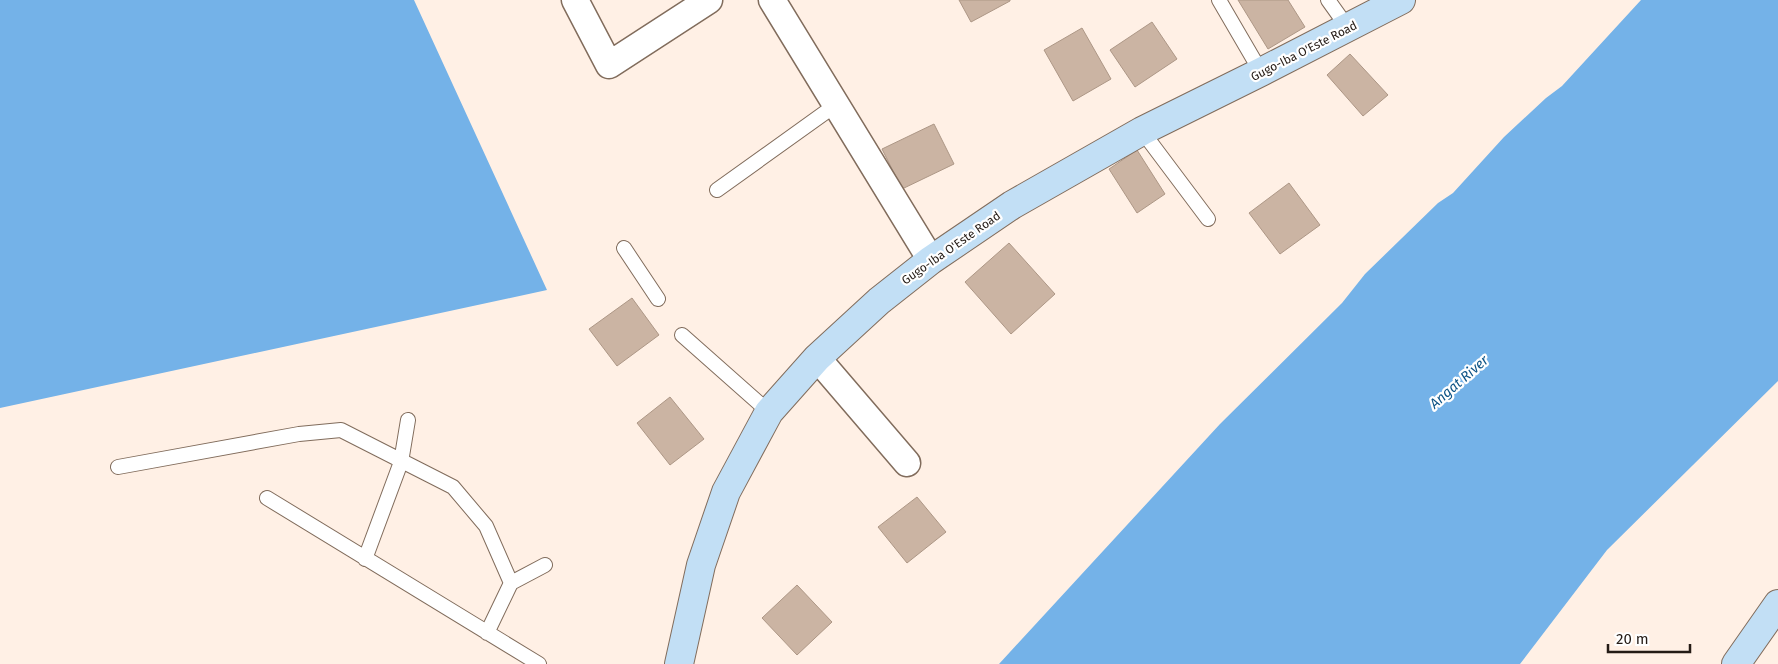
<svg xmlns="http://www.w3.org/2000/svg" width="1778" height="664" font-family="'Fira Sans',sans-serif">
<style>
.water{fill:#74b2e8}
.building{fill:#cbb4a3;stroke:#ad9786}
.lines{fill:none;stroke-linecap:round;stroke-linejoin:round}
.lane-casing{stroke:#816c5c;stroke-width:16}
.street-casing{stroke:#816c5c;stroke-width:29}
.secondary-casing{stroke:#816c5c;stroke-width:30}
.lane{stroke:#fff;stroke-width:14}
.street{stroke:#fff;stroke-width:26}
.secondary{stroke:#c2dff5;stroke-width:28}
.labels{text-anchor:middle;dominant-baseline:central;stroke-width:4.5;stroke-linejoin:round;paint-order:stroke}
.street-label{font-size:12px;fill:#241b15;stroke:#fff}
.water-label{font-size:14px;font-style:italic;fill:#0e5486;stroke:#fff}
</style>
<rect width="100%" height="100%" fill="#fff0e5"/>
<path class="water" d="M 0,0 L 414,0 L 547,290 L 0,408 Z
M 1641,0 L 1778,0 L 1778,381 L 1607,550 L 1520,664 L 999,664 L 1220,424 L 1342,303 L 1365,274 L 1438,203 L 1453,193 L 1504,137 L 1546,98 L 1562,86 Z"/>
<path class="building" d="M 959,0 L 1010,0 L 1010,1 L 971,22 Z
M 1238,0 L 1288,0 L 1305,27 L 1268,49 Z
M 1152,22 L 1177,59 L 1135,87 L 1110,50 Z
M 1082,28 L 1111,79 L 1073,101 L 1044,50 Z
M 1350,54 L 1388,95 L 1363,116 L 1327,75 Z
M 934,124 L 954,164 L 902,189 L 882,149 Z
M 1137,150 L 1165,194 L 1137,213 L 1109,169 Z
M 1289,183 L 1320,225 L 1280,254 L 1249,213 Z
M 1009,243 L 1055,294 L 1011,334 L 965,282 Z
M 632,298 L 659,335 L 617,366 L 589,329 Z
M 670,397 L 704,439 L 670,465 L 637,423 Z
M 917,497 L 946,532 L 907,563 L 878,527 Z
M 797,585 L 832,622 L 797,655 L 762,618 Z"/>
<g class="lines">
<g class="lane-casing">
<path id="lane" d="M 1219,0 L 1261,72
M 1328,0 L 1348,28
M 1142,131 L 1208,219
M 717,190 L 837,104
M 624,248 L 658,299
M 682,335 L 769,412
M 118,467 L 299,434 L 341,430 L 453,487 L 486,526 L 511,583
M 267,498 L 539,664
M 365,559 L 401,462 L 408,420
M 487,633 L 511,583 L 545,565"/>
</g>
<g class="street-casing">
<path id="street" d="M 575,0 L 609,65 L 709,0
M 772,0 L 931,260
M 817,358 L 907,463"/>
</g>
<g class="secondary-casing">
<path id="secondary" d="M 679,664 L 701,565 L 726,492 L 769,412 L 817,358 L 879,301 L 931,260 L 1012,205 L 1142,131 L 1261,72 L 1401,0
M 1736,664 L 1778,604"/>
</g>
<use href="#lane" class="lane"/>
<use href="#street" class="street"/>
<use href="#secondary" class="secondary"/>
</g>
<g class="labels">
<g class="street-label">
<text transform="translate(1304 51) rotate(-27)">Gugo-Iba O'Este Road</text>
<text transform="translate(951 248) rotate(-35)">Gugo-Iba O'Este Road</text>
</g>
<g class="water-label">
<text transform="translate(1459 382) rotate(-41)">Angat River</text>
</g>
</g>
<path d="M1608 644v8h82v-8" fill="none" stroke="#241b15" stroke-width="2.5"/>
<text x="1616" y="644" font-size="15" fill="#241b15" stroke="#ffffff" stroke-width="4" paint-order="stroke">20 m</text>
</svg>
